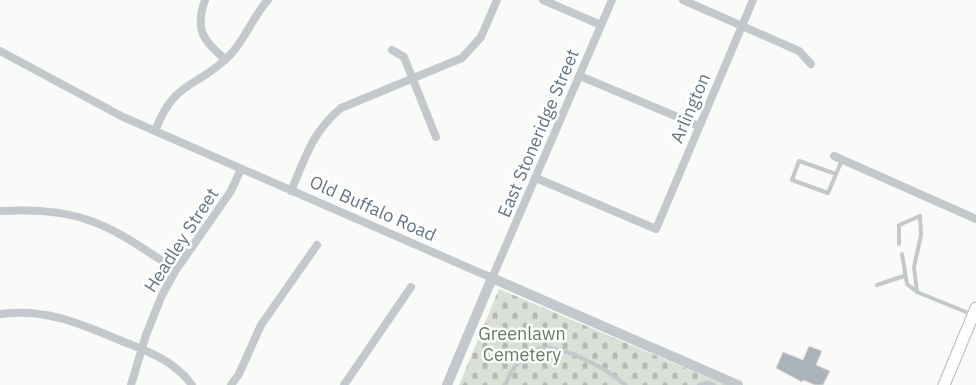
<svg xmlns="http://www.w3.org/2000/svg" width="976" height="385" font-family="'IBM Plex Sans',sans-serif">
<style>
.cemetery{fill:url(#cemetery-stones)}
.building{fill:#aab3b9;stroke:#dcdcda}
.lines{fill:none;stroke-linecap:round;stroke-linejoin:round}
.secondary-casing{stroke:#b3babf;stroke-width:13}
.service{stroke:#c3c8cc;stroke-width:4}
.minor{stroke:#c3c8cc;stroke-width:8}
.tertiary{stroke:#c3c8cc;stroke-width:10}
.secondary{stroke:#fff;stroke-width:11}
.labels{text-anchor:middle;dominant-baseline:central;stroke-width:5;stroke-linejoin:round;paint-order:stroke}
.street-label{font-size:18px;fill:#657683;stroke:#fff}
.park-label{font-size:18px;fill:#687a64;stroke:#fff}
</style>
<defs>
<pattern id="cemetery-stones" width="16" height="16" patternUnits="userSpaceOnUse" patternTransform="scale(1.25)"><rect width="16" height="16" fill="#dadfd7"/><path d="M2 7V4a2 2 0 0 1 4 0v3zM10 15v-3a2 2 0 0 1 4 0v3z" fill="#b4b9b4"/></pattern>
</defs>
<rect width="100%" height="100%" fill="#fafaf8"/>
<path class="cemetery" d="M 499,289 L 725,385 L 459,385 Z"/>
<path class="building" d="M 809,346 L 822,351 L 816,365 L 830,371 L 823,385 L 815,385 L 803,380 L 802,382 L 776,368 L 783,352 L 803,360 Z"/>
<g class="lines">
<g class="secondary-casing">
<path id="secondary" d="M 944,385 L 976,308"/>
</g>
<path class="service" d="M 836,174 L 799,161 L 792,180 L 828,193 L 842,160
M 899,244 L 899,225 L 920,216 L 921,235 L 914,267 L 917,292 L 971,314
M 902,254 L 907,284 L 917,292
M 877,285 L 904,276
M 505,385 C 511,370 521,354 538,349 C 561,343 609,370 625,385
M 699,385 L 707,383 L 714,385"/>
<path class="minor" d="M 205,0 C 195,29 202,40 225,59
M 543,0 L 601,25
M 683,0 L 799,51 L 811,64
M 392,50 L 404,57 L 436,137
M 0,51 L 123,117 L 492,278 L 612,0
M 580,76 L 699,126
M 155,131 C 175,78 199,88 231,54 C 246,38 253,16 268,0
M 834,156 L 976,219
M 536,178 L 656,229 L 753,0
M 291,191 C 305,158 313,131 341,108 L 462,58 L 481,37 L 497,0
M 0,211 C 30,210 60,210 88,220 C 119,230 148,252 176,270
M 1,314 C 44,308 79,323 117,339 C 146,351 173,359 192,385
M 131,385 L 146,335 L 162,295 L 176,270 L 231,191 L 241,169
M 231,385 L 239,374 L 261,325 L 317,245
M 344,385 L 411,287"/>
<path class="tertiary" d="M 447,385 L 492,278 L 738,385"/>
<use href="#secondary" class="secondary"/>
</g>
<g class="labels">
<g class="street-label">
<text transform="translate(690 108) rotate(-67)">Arlington</text>
<text transform="translate(538 133) rotate(-67)">East Stoneridge Street</text>
<text transform="translate(373 208) rotate(24)">Old Buffalo Road</text>
<text transform="translate(181 240) rotate(-57)">Headley Street</text>
</g>
<g class="park-label">
<text x="522" y="333">Greenlawn<tspan x="522" dy="21">Cemetery</tspan></text>
</g>
</g>
</svg>
